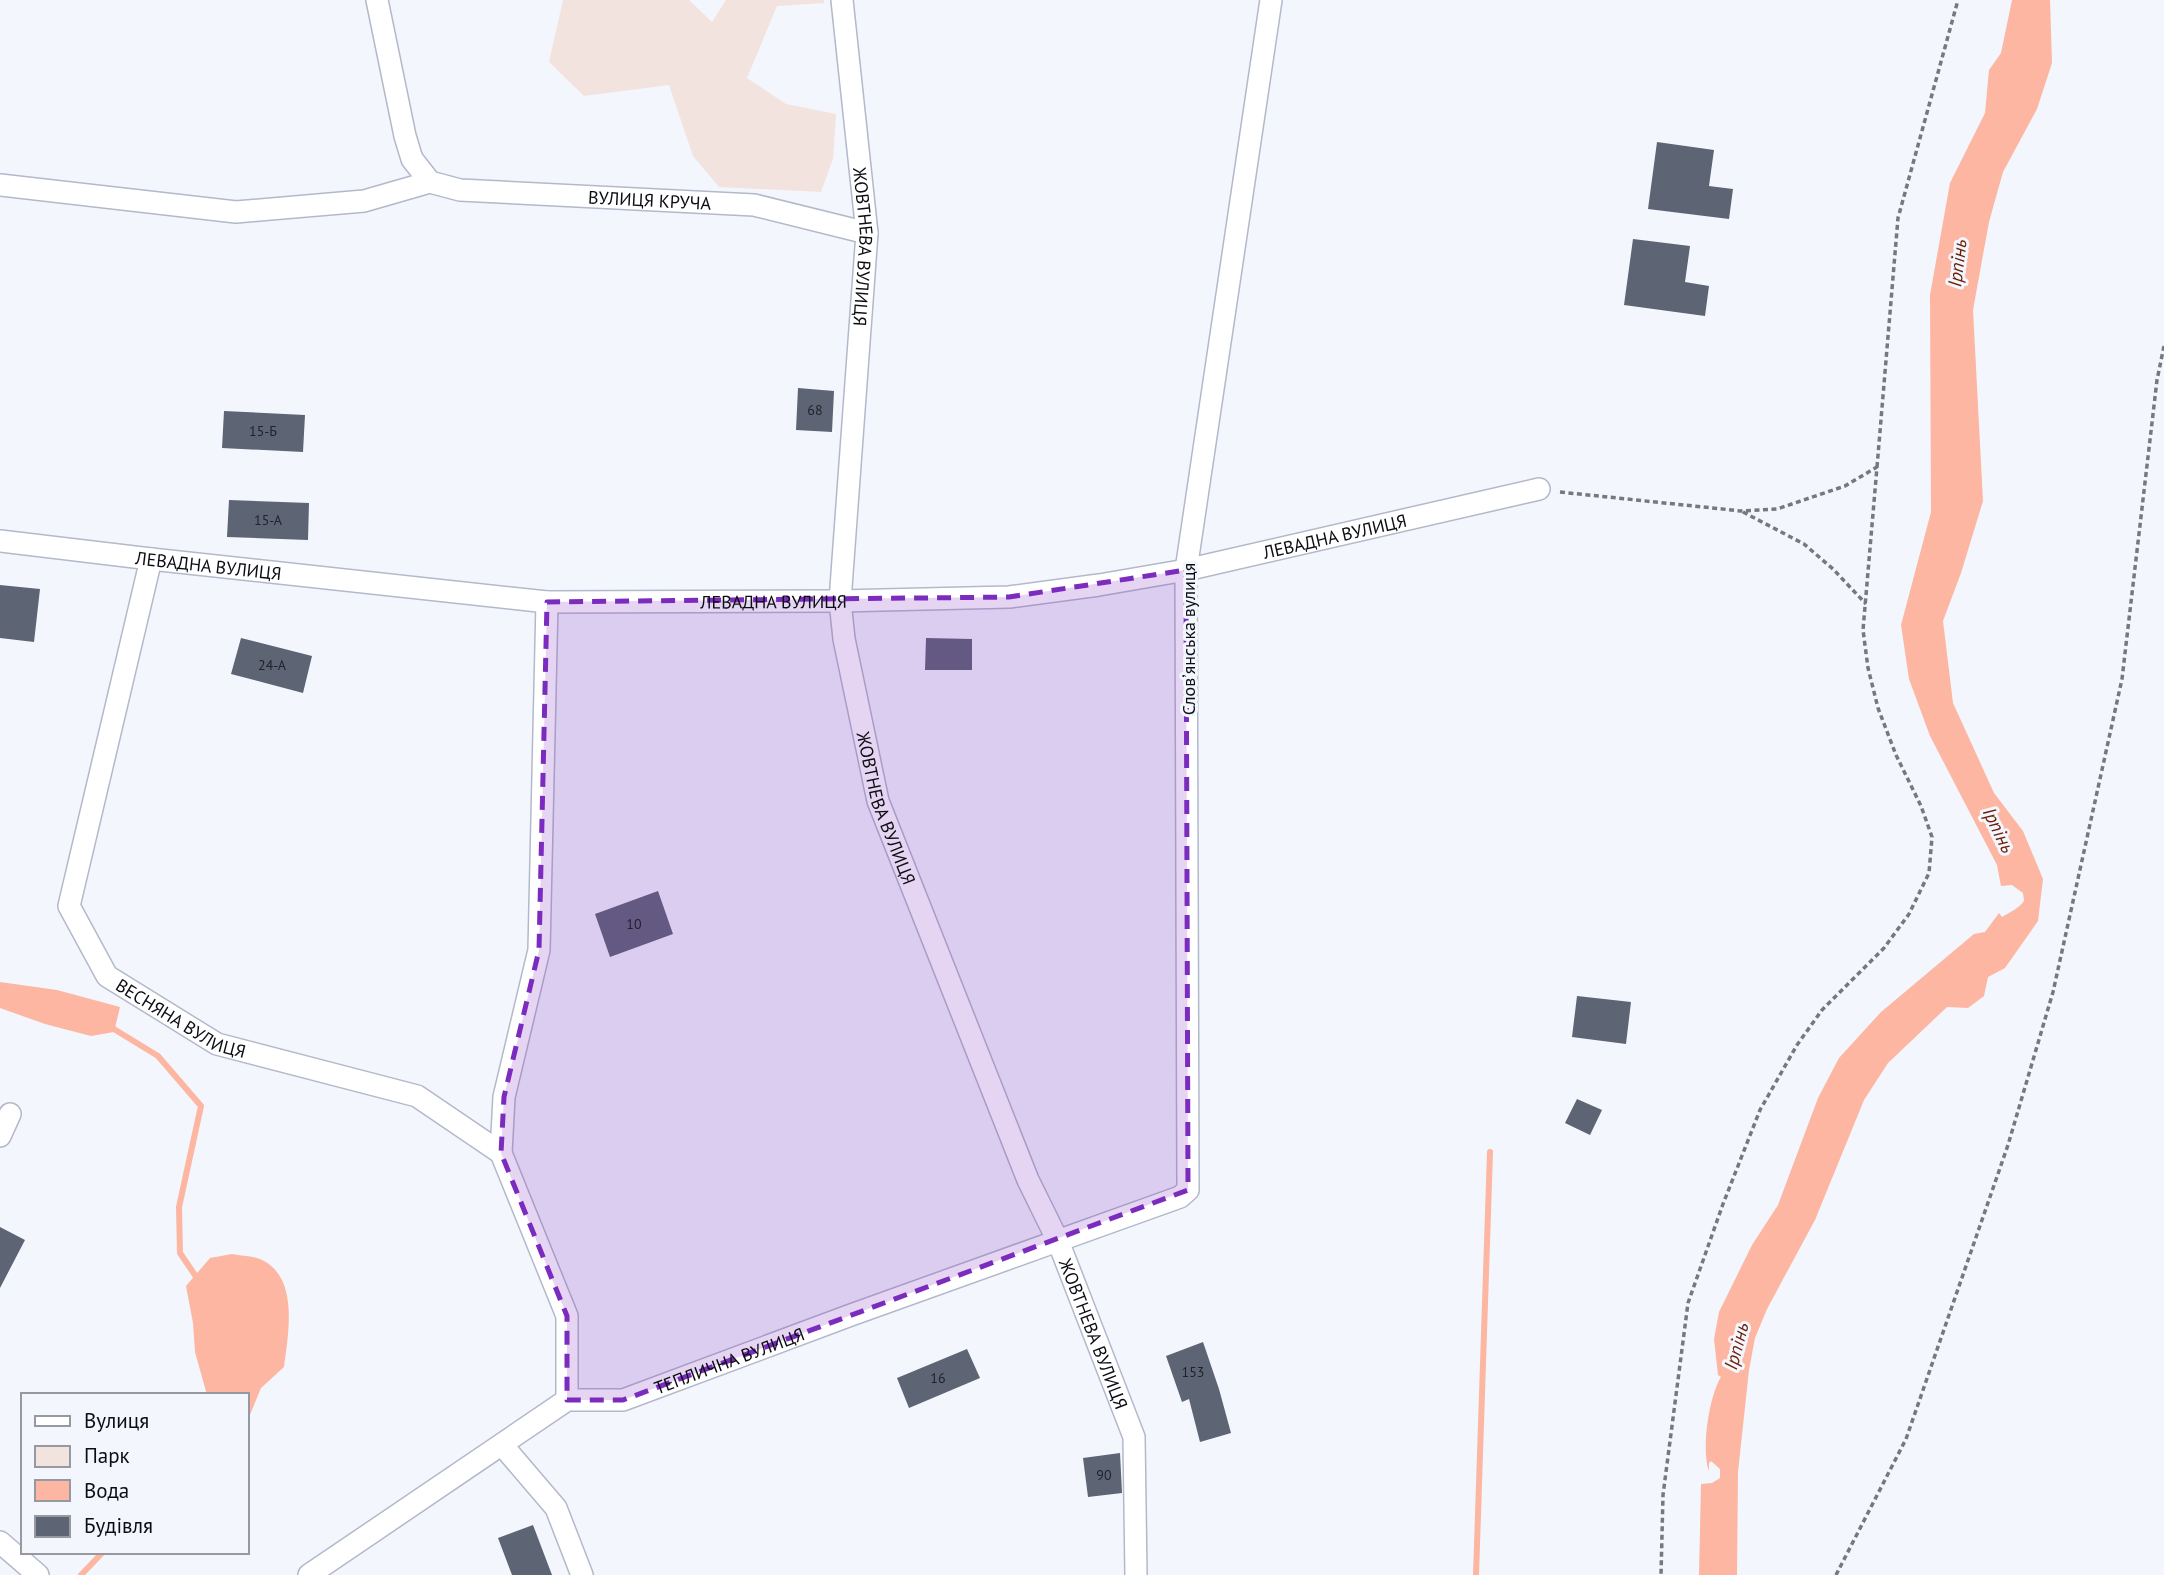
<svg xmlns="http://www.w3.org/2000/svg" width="2164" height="1575" font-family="'PT Sans',sans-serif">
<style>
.green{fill:#f3e3de}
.water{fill:#fdb6a1}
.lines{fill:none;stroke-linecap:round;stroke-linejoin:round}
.stream{stroke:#fdb6a1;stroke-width:6}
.building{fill:#5d6473}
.minor-casing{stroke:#b2b9ca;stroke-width:24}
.path{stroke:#76787f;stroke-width:3.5;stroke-dasharray:5 3.5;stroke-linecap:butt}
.minor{stroke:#fff;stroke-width:21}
.marked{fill:#7b2cbf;fill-opacity:0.2;stroke:#7b2cbf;stroke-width:5;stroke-dasharray:14 9;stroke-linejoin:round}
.labels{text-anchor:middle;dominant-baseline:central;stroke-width:6;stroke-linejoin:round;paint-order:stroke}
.number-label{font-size:14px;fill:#20232b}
.street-label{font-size:18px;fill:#0b0d13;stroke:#f3f6fd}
.water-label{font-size:19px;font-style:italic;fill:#6b1f05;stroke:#f3f6fd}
</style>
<rect width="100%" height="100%" fill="#f3f6fd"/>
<path class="green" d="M 563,0 L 689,0 L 712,22 L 726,0 L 824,0 L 824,3 L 777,6 L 747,78 L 786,104 L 836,114 L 833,159 L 821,192 L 719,187 L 693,156 L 669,85 L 584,96 L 549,62 Z"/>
<path class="water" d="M 2012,0 L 2050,0 L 2052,63 L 2037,109 L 2003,172 L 1989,222 L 1973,310 L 1983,501 L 1961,573 L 1943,621 L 1953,703 L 1994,793 L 2023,831 L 2043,879 L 2038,921 L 2005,968 L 1988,977 L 1984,996 L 1968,1008 L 1947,1007 L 1888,1063 L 1864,1100 L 1815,1220 L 1767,1309 L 1755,1338 L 1749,1370 L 1738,1472 L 1737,1575 L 1699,1575 L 1701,1484 L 1712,1483 L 1720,1478 L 1720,1469 L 1711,1461 L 1709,1463 L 1709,1471 C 1701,1450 1709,1396 1721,1377 L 1718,1375 L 1714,1339 L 1719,1312 L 1752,1245 L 1778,1205 L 1818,1098 L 1839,1058 L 1881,1012 L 1974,934 L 1985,932 L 1999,913 L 2002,917 C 2010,912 2018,909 2024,901 L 2023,893 L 2012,885 L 2001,886 L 1997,865 L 1930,736 L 1909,679 L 1901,625 L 1931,512 L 1930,295 L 1950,183 L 1985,113 L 1989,70 L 2001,53 Z
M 0,982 L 57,990 L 120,1007 L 114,1032 L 91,1036 L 45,1024 L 0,1008 Z
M 232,1254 C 242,1256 256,1256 264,1261 C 299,1280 288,1335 284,1367 L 261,1388 L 247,1422 L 247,1395 L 207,1395 L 195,1352 L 193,1323 L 186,1286 L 210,1258 Z"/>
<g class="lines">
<path class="stream" d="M 109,1026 L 158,1056 L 201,1106 L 179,1207 L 180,1253 L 199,1281
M 81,1575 L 103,1552
M 1476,1575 L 1490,1152"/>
</g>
<path class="building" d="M 1657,142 L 1714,150 L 1709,186 L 1733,189 L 1729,219 L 1648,209 Z
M 1633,239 L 1690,246 L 1685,282 L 1709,286 L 1705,316 L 1624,305 Z
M 798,388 L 834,391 L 832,432 L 796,430 Z
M 224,411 L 305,415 L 303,452 L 222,448 Z
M 229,500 L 309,503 L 308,540 L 227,537 Z
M 0,585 L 40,589 L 34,642 L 0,638 Z
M 241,638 L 312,656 L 303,693 L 231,674 Z
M 926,638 L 972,639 L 972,670 L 925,670 Z
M 658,891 L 673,934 L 610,957 L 595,914 Z
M 1577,996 L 1631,1002 L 1626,1044 L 1572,1037 Z
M 1577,1099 L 1602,1110 L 1590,1135 L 1565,1123 Z
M 0,1227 L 25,1240 L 0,1288 Z
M 1203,1342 L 1219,1389 L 1231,1433 L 1200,1442 L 1189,1399 L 1182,1402 L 1166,1356 Z
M 967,1349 L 980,1378 L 909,1408 L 897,1378 Z
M 1120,1453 L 1122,1493 L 1088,1497 L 1083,1458 Z
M 533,1525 L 552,1575 L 512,1575 L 498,1538 Z"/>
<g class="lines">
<g class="minor-casing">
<g id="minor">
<path id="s1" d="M 377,0 L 405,136 L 412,159 L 430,182 L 460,190 L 754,205 L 867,233"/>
<path id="s2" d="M 842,0 L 867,233 L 840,601 L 844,639 L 878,801 L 1028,1180 L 1058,1241 L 1134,1437 L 1136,1575"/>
<path d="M 0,185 L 236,212 L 364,201 L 430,182"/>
<path id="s3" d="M 0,541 L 151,559 L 547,602 L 840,601 L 1009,597 L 1099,585 L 1186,570 L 1539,489"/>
<path id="s4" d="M 151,559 L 69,906 L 107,976 L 217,1044 L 417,1096 L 501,1153 L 567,1316 L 567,1400"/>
<path d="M 0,1136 L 10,1114"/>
<path d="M 501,1153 L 504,1097 L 539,950 L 547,602"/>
<path d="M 503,1446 L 556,1508 L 582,1575"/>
<path d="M 0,1542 L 38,1575"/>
<path id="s5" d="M 309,1575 L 567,1400 L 623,1400 L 851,1315 L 1180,1197 L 1188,1190 L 1186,570 L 1271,0"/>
</g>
</g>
<path class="path" d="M 1877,467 L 1898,218 L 1958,0
M 1560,492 L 1741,511 L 1777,509 L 1845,486 L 1877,467 L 1863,630 L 1868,668 L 1878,708 L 1896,755 L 1921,806 L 1932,837 L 1929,873 L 1909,914 L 1884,948 L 1822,1010 L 1797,1045 L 1760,1110 L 1723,1204 L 1688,1303 L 1663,1495 L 1661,1575
M 1743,512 L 1804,544 L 1833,569 L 1866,604
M 1836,1575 L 1906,1439 L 2008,1145 L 2053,992 L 2122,679 L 2157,380 L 2164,346"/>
<use href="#minor" class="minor"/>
</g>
<path class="marked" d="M 1186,570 L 1188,1190 L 623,1400 L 567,1400 L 567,1316 L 501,1153 L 504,1097 L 539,950 L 547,602 L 1009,597 Z"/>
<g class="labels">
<g class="number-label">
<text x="815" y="410">68</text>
<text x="263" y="431">15-Б</text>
<text x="268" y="520">15-А</text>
<text x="272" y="665">24-А</text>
<text x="634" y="924">10</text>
<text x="1193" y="1372">153</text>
<text x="938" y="1378">16</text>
<text x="1104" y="1475">90</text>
</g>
<g class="street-label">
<text stroke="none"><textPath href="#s1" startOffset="413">ВУЛИЦЯ КРУЧА</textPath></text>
<text stroke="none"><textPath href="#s2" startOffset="248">ЖОВТНЕВА ВУЛИЦЯ</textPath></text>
<text stroke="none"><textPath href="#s3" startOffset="1344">ЛЕВАДНА ВУЛИЦЯ</textPath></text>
<text stroke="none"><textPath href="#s3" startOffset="210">ЛЕВАДНА ВУЛИЦЯ</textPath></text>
<text stroke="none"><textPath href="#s3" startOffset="777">ЛЕВАДНА ВУЛИЦЯ</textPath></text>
<text transform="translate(1188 639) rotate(-90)">Словʼянська вулиця</text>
<text stroke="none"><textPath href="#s2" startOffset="816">ЖОВТНЕВА ВУЛИЦЯ</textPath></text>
<text stroke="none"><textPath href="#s4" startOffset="522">ВЕСНЯНА ВУЛИЦЯ</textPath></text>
<text stroke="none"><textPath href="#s2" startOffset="1382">ЖОВТНЕВА ВУЛИЦЯ</textPath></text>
<text stroke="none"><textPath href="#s5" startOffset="481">ТЕПЛИЧНА ВУЛИЦЯ</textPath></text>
</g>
<g class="water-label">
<text transform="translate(1957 263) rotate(-83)">Ірпінь</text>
<text transform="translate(1999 830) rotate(64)">Ірпінь</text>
<text transform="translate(1736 1346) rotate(-75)">Ірпінь</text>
</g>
</g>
<rect x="21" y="1393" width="228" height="161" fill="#f3f6fd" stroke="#96999f" stroke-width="2"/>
<rect x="35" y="1416" width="35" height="10" fill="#ffffff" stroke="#96999f" stroke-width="2"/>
<text x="84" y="1428" font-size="21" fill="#0b0d13">Вулиця</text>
<rect x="35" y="1446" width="35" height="21" fill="#f3e3de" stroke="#96999f" stroke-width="2"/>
<text x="84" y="1463" font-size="21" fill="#0b0d13">Парк</text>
<rect x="35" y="1480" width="35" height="21" fill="#fdb6a1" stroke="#96999f" stroke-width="2"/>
<text x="84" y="1498" font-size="21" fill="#0b0d13">Вода</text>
<rect x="35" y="1516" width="35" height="21" fill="#5d6473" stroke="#96999f" stroke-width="2"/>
<text x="84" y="1533" font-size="21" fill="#0b0d13">Будівля</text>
</svg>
